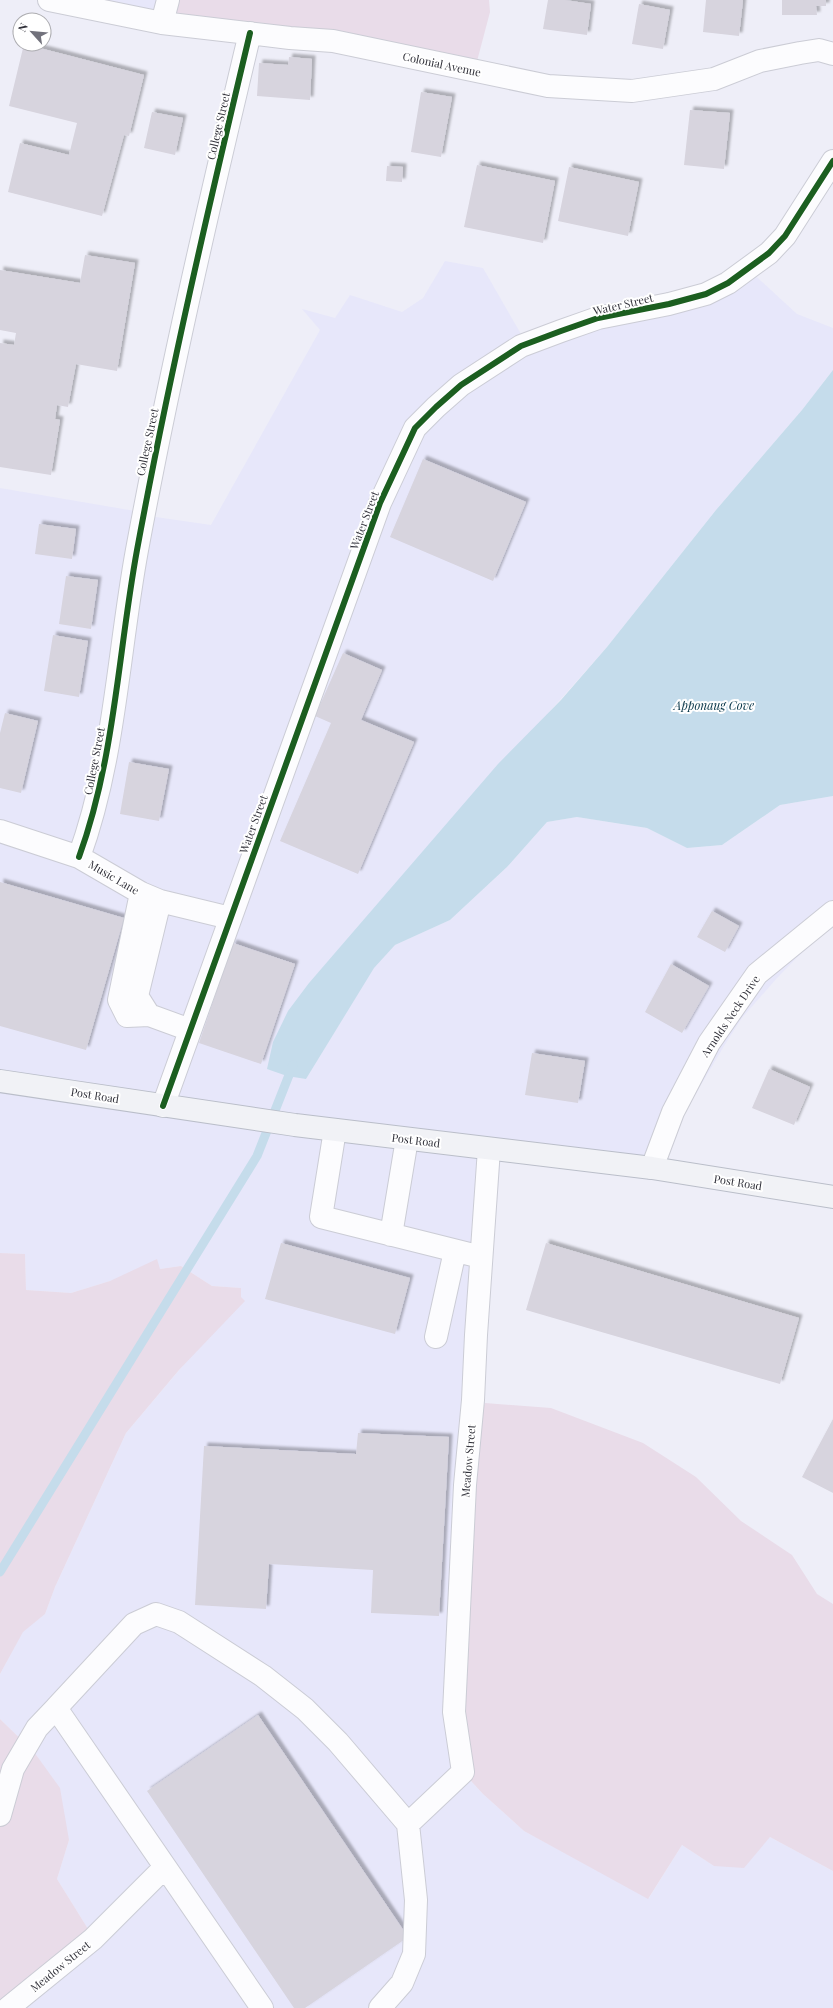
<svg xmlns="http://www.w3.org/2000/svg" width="833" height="2008" font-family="'Playfair Display',serif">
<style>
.built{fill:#e7e7fa}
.green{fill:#e9dce9}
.water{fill:#c5dceb}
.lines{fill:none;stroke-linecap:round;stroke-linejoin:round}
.stream{stroke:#c5dceb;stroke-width:9}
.building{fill:#d7d4de;filter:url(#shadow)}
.minor-casing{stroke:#cbccd5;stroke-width:24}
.major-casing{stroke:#babec9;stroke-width:24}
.minor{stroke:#fcfcfe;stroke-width:22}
.major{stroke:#f1f2f6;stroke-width:22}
.cycleway-casing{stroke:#fff;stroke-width:8}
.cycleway{stroke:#1b5e20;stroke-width:6}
.labels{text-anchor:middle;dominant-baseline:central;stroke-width:4;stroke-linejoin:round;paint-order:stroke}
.street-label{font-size:11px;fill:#303039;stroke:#fff}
.water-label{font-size:12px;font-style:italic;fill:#043346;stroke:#fff}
</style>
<defs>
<filter id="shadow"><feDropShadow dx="3.5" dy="-3.5" stdDeviation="1" flood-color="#0004"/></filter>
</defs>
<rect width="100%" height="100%" fill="#eeeef8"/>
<path class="built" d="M 58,0 L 178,0 L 174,19 Z
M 445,261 L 483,268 L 525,341 L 668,304 L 748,269 L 797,314 L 833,328 L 833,370 L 802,410 L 716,510 L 607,647 L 309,983 L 306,1079 L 374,967 L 395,945 L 450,920 L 507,867 L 547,822 L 577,817 L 647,828 L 687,848 L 722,845 L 780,805 L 833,796 L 833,921 L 777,978 L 742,1018 L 724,1046 L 652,1168 L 501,1154 L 483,1377 L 483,1400 L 485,1403 L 481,1415 L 461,1770 L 483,1794 L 524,1831 L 649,1898 L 682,1845 L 714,1866 L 770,1837 L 833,1871 L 833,2008 L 13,2008 L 93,1937 L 57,1879 L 69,1840 L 34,1752 L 0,1719 L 0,1674 L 23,1631 L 45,1614 L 55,1587 L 126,1433 L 241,1297 L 241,1288 L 212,1286 L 181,1266 L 160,1269 L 110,1281 L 71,1293 L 26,1290 L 25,1254 L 0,1253 L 0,488 L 135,511 L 142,515 L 211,525 L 320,330 L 302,309 L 335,318 L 350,295 L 402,312 L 423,298 Z"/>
<path class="green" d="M 178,0 L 489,0 L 490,12 L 476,65 L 174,19 Z
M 0,1253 L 25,1254 L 26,1290 L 71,1293 L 110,1281 L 157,1259 L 160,1269 L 181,1266 L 212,1286 L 241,1288 L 241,1297 L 245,1301 L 179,1370 L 126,1433 L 55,1587 L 45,1614 L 23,1632 L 0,1674 Z
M 485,1403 L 551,1408 L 643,1443 L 696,1477 L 741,1521 L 792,1555 L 817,1594 L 833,1604 L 833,1871 L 770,1837 L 744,1868 L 714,1866 L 682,1845 L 648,1899 L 524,1831 L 483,1794 L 461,1770 L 448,1721 L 481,1415 Z
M 0,1719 L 34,1752 L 60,1788 L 69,1840 L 57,1879 L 93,1937 L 0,2008 Z"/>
<path class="water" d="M 833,370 L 833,796 L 780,805 L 722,845 L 687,848 L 647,828 L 577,817 L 547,822 L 507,867 L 450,920 L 395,945 L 374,968 L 306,1079 L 287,1076 L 267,1069 L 273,1042 L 288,1011 L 309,983 L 498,764 L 561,700 L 607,647 L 716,510 L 802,410 Z"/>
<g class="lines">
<path class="stream" d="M 0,1572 L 257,1156 L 293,1065"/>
</g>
<path class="building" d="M 548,0 L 565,0 L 591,4 L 587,35 L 543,29 Z
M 706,0 L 743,0 L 739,36 L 703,32 Z
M 782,0 L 826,0 L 826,6 L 816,6 L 817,15 L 782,15 Z
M 639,4 L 670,10 L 663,49 L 632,44 Z
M 24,44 L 144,75 L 129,136 L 124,135 L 102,216 L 8,192 L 20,143 L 69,155 L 77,123 L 9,106 Z
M 289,57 L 312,59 L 310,100 L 257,96 L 259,63 L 288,65 Z
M 421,92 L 452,97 L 441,157 L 411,152 Z
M 690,110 L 730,113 L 724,169 L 684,165 Z
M 152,112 L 183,118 L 175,155 L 144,148 Z
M 477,165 L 555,181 L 543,243 L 464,227 Z
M 387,166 L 403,167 L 402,182 L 386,181 Z
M 569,167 L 639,182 L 628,236 L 558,221 Z
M 85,255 L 135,263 L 117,371 L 76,364 L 68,407 L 57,405 L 55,419 L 60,420 L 51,475 L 0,467 L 0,343 L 14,345 L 16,333 L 0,330 L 0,270 L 80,283 Z
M 423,459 L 526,502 L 493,581 L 390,537 Z
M 39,524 L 76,529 L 72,559 L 35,554 Z
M 66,576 L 98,580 L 91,629 L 59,624 Z
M 53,635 L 88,641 L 79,697 L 44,691 Z
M 343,653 L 382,670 L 361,720 L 414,742 L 358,874 L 280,841 L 331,723 L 315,716 Z
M 5,713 L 38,721 L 21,793 L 0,788 L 0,733 Z
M 129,762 L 169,769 L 159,821 L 120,814 Z
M 0,882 L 124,918 L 86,1050 L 0,1026 Z
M 712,911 L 739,926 L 725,952 L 697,937 Z
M 233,943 L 295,964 L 261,1064 L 199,1043 Z
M 671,964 L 709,986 L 682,1033 L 645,1012 Z
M 532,1053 L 585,1061 L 578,1103 L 525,1095 Z
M 769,1069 L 810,1087 L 794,1125 L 752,1108 Z
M 281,1243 L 410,1278 L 395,1334 L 265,1299 Z
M 546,1243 L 799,1318 L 780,1384 L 526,1310 Z
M 833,1419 L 833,1493 L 802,1477 Z
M 358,1433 L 449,1437 L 439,1616 L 371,1613 L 373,1570 L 269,1564 L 266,1609 L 195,1605 L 204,1446 L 356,1454 Z
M 258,1715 L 408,1937 L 305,2008 L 294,2008 L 147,1791 Z"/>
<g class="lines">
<g class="minor-casing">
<path id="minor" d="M 49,0 L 162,23 L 290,38 L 333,41 L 548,86 L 632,91 L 714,79 L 760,61 L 800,53 L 819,50 L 833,54
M 162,23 L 168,0
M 0,831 L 79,857 L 141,893 L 160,901 L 230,918
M 79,857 C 115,758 118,653 137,550 C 169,377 209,205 250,33
M 141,893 L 119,1000 L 127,1016 L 149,1015 L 190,1030
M 149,1015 L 137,996 L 160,901
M 163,1106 L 380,503 L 415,428 L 436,407 L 461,385 L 521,346 L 561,331 L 598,318 L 669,304 L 706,294 L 728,283 L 769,253 L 785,236 L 833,161
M 335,1130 L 321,1217 L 481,1257
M 652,1168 L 673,1112 L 709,1043 L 757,974 L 833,912
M 391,1235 L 407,1139
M 436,1337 L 455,1251
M 0,1815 L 13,1769 L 37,1728 L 56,1708
M 408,1824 L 463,1772 L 454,1712 L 465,1485 L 473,1400 L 476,1335 L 489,1149
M 8,2008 L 93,1939 L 165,1867
M 262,2008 L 56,1708 L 134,1624 L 156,1614 L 179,1622 L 263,1676 L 305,1709 L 338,1742 L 408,1824 L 416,1900 L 414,1954 L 402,1983 L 380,2008"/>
</g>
<g class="major-casing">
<path id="major" d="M 0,1081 L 295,1125 L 652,1168 L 833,1197"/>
</g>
<use href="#minor" class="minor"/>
<use href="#major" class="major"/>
<g class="cycleway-casing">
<path id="cycleway" d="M 79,857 C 115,758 118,653 137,550 C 169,377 209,205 250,33
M 163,1106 L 380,503 L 415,428 L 436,407 L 461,385 L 521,346 L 561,331 L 598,318 L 669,304 L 706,294 L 728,283 L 769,253 L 785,236 L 833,161"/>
</g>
<use href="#cycleway" class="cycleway"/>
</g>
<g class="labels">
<g class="street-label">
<text transform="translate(442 64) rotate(12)">Colonial Avenue</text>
<text transform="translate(218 126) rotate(-77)">College Street</text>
<text transform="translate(623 304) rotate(-13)">Water Street</text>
<text transform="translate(147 442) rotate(-78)">College Street</text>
<text transform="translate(364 520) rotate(-69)">Water Street</text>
<text transform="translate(94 761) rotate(-79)">College Street</text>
<text transform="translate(253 824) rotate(-70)">Water Street</text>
<text transform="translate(114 877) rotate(30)">Music Lane</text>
<text transform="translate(730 1016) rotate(-56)">Arnolds Neck Drive</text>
<text transform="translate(95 1095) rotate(9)">Post Road</text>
<text transform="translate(416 1140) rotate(7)">Post Road</text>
<text transform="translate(738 1182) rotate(9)">Post Road</text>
<text transform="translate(468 1461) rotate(-85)">Meadow Street</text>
<text transform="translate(60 1966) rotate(-39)">Meadow Street</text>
</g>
<g class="water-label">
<text x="714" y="705">Apponaug Cove</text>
</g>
</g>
<g transform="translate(32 32) rotate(297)"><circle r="19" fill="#ffffff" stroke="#acacb0"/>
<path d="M0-3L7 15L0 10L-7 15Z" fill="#72727c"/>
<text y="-6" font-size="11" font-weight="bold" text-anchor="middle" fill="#303039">N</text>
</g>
</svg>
